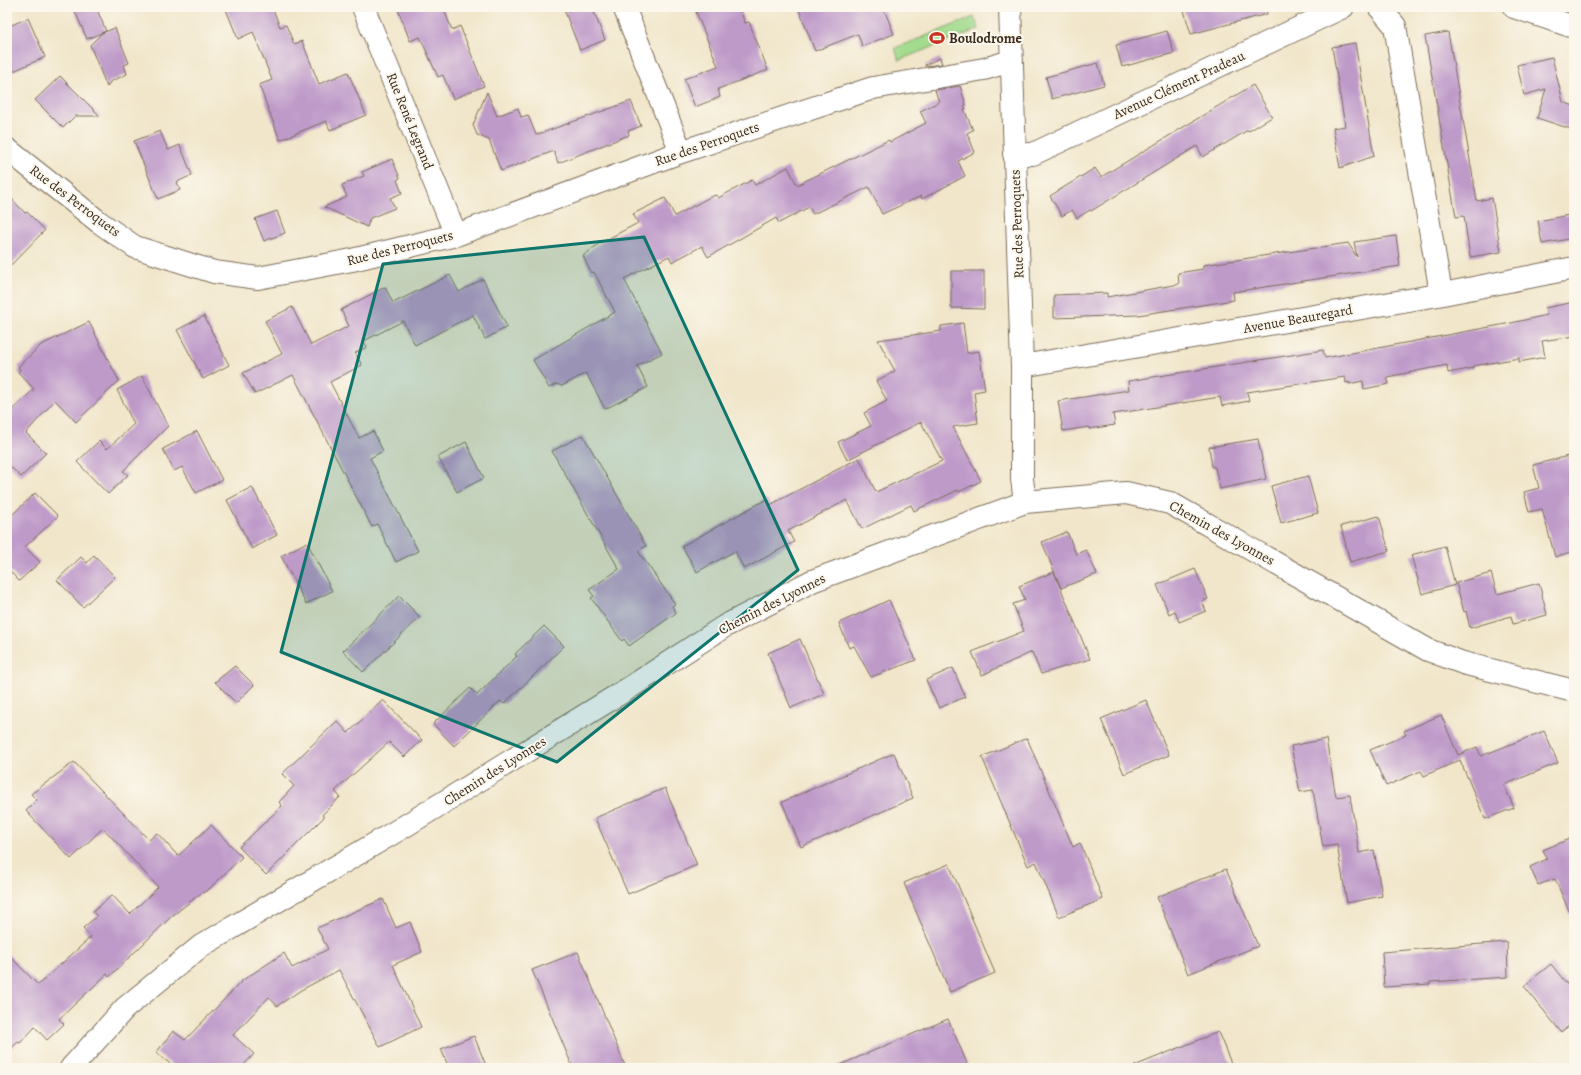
<svg xmlns="http://www.w3.org/2000/svg" width="1581" height="1075" font-family="Alegreya,serif">
<style>
.garden{fill:#a3dc8e;stroke:#6f8356}
.building{fill:#be9ac9}
.lines{fill:none;stroke-linecap:round;stroke-linejoin:round}
.street-casing{stroke:#7b6c5a;stroke-width:24}
.street{stroke:#fff;stroke-width:22}
.marked{fill:#0f766e;fill-opacity:0.2;stroke:#0f766e;stroke-width:3;stroke-linejoin:round}
.labels{text-anchor:middle;dominant-baseline:central;stroke-width:4;stroke-linejoin:round;paint-order:stroke}
.poi-label{font-size:14px;font-weight:bold;fill:#3b2a1e;stroke:#fbf7ec;text-anchor:start}
.street-label{font-size:14px;fill:#3b2a1e;stroke:#fbf7ec}
</style>
<rect width="100%" height="100%" fill="#fbf7ec"/>
<filter id="ink" filterUnits="userSpaceOnUse"><feTurbulence type="fractalNoise" baseFrequency=".025" numOctaves="2"/><feDisplacementMap in="SourceGraphic" scale="8" xChannelSelector="R" yChannelSelector="G"/><feConvolveMatrix kernelMatrix="1 2 1 2 8 2 1 2 1" color-interpolation-filters="sRGB"/></filter>
<filter id="wash" filterUnits="userSpaceOnUse"><feTurbulence type="fractalNoise" baseFrequency=".012" numOctaves="4" result="noise"/><feDisplacementMap in="SourceGraphic" scale="16" xChannelSelector="R" yChannelSelector="G"/><feGaussianBlur stdDeviation="0.9" result="paint"/><feColorMatrix in="noise" values="0 0 0 0 0 0 0 0 0 0 0 0 0 0 0 0 0 1.4 0 .05"/><feComposite in="paint" operator="in"/></filter>
<g filter="url(#wash)">
<rect width="100%" height="100%" fill="#f1e6ca"/>
<path class="garden" d="M 974,17 L 979,29 L 899,60 L 895,48 Z"/>
<g id="blocks">
<path class="building" d="M 73,7 L 96,7 L 106,31 L 87,39 Z
M 225,7 L 272,7 L 280,27 L 286,25 L 294,44 L 302,41 L 319,84 L 348,72 L 366,115 L 330,130 L 326,121 L 280,140 L 259,85 L 272,80 L 253,32 L 238,39 Z
M 397,7 L 443,7 L 452,30 L 460,26 L 484,86 L 453,99 L 443,75 L 438,77 L 420,37 L 410,41 Z
M 563,7 L 592,7 L 605,40 L 580,50 Z
M 694,7 L 739,7 L 745,23 L 749,22 L 768,70 L 718,89 L 720,97 L 695,107 L 684,79 L 718,66 Z
M 798,7 L 883,7 L 894,34 L 862,46 L 858,34 L 815,51 Z
M 1183,7 L 1266,7 L 1267,14 L 1191,34 Z
M 28,18 L 45,57 L 7,74 L 7,27 Z
M 115,28 L 129,63 L 124,65 L 127,74 L 110,82 L 107,87 L 90,45 L 102,33 Z
M 1167,31 L 1174,53 L 1122,67 L 1116,45 Z
M 1448,32 L 1477,201 L 1492,198 L 1501,252 L 1470,257 L 1464,216 L 1456,217 L 1425,36 Z
M 1355,43 L 1374,156 L 1340,168 L 1333,128 L 1345,126 L 1332,47 Z
M 1552,57 L 1563,102 L 1574,106 L 1574,130 L 1537,118 L 1546,89 L 1524,95 L 1517,65 Z
M 940,58 L 942,64 L 925,66 L 925,65 Z
M 1098,63 L 1104,85 L 1052,99 L 1046,77 Z
M 60,76 L 100,116 L 75,116 L 63,128 L 35,100 Z
M 1253,85 L 1272,117 L 1249,131 L 1248,130 L 1203,157 L 1197,146 L 1091,211 L 1090,210 L 1077,218 L 1072,210 L 1062,216 L 1050,196 L 1095,168 L 1101,177 Z
M 960,86 L 966,105 L 964,106 L 966,109 L 964,109 L 973,130 L 967,133 L 975,152 L 958,161 L 965,176 L 922,199 L 921,196 L 882,214 L 869,187 L 813,214 L 809,207 L 779,223 L 776,218 L 708,257 L 702,246 L 672,262 L 669,256 L 624,279 L 662,353 L 637,366 L 648,387 L 605,409 L 586,373 L 562,386 L 556,384 L 549,388 L 533,360 L 615,312 L 594,272 L 591,273 L 583,256 L 600,243 L 638,223 L 633,214 L 665,198 L 675,216 L 710,197 L 716,195 L 718,198 L 752,180 L 755,185 L 788,167 L 797,185 L 889,140 L 890,142 L 926,123 L 920,111 L 939,102 L 935,90 Z
M 487,92 L 497,116 L 518,108 L 521,117 L 528,115 L 536,135 L 631,101 L 641,126 L 628,131 L 629,135 L 558,163 L 554,151 L 501,171 L 489,140 L 477,135 L 473,125 Z
M 160,131 L 168,150 L 180,145 L 192,175 L 177,182 L 180,190 L 158,199 L 134,141 Z
M 392,159 L 400,178 L 397,180 L 402,193 L 390,198 L 395,208 L 370,218 L 367,227 L 324,207 L 347,197 L 342,185 L 364,176 L 362,172 Z
M 7,194 L 25,213 L 27,212 L 45,230 L 7,269 Z
M 277,211 L 285,233 L 264,241 L 255,219 Z
M 1574,214 L 1574,238 L 1542,244 L 1538,221 Z
M 1396,236 L 1400,266 L 1233,292 L 1234,300 L 1138,315 L 1054,318 L 1054,295 L 1107,293 L 1107,297 L 1179,284 L 1178,273 L 1203,269 L 1203,265 L 1348,243 L 1357,257 L 1354,242 Z
M 951,271 L 984,271 L 984,309 L 951,308 Z
M 450,275 L 459,292 L 483,279 L 507,327 L 485,339 L 473,315 L 415,345 L 403,321 L 364,341 L 367,347 L 355,353 L 362,365 L 330,382 L 359,438 L 373,431 L 383,451 L 370,458 L 418,551 L 396,562 L 377,524 L 372,527 L 293,375 L 255,394 L 243,373 L 282,354 L 265,321 L 292,307 L 311,345 L 349,326 L 341,310 L 385,287 L 393,303 Z
M 1574,302 L 1574,336 L 1542,341 L 1545,357 L 1519,362 L 1519,358 L 1473,366 L 1474,368 L 1448,373 L 1447,365 L 1387,377 L 1389,384 L 1364,389 L 1363,381 L 1349,384 L 1349,382 L 1346,383 L 1345,377 L 1247,392 L 1249,401 L 1222,406 L 1220,397 L 1113,414 L 1115,425 L 1089,429 L 1089,427 L 1063,431 L 1058,401 L 1129,390 L 1128,381 L 1323,350 L 1325,358 L 1511,323 L 1547,315 L 1545,308 Z
M 204,316 L 229,365 L 203,379 L 177,330 Z
M 89,322 L 119,381 L 76,422 L 55,400 L 26,433 L 46,453 L 21,477 L 7,463 L 7,413 L 8,414 L 34,389 L 18,372 L 20,369 L 18,367 L 41,345 Z
M 963,323 L 967,353 L 979,351 L 985,390 L 974,392 L 978,423 L 953,427 L 981,481 L 959,492 L 958,490 L 914,511 L 911,505 L 862,529 L 847,500 L 788,531 L 794,542 L 744,569 L 735,551 L 697,572 L 682,546 L 767,499 L 770,505 L 859,458 L 876,492 L 942,461 L 921,422 L 847,460 L 838,442 L 871,426 L 864,413 L 887,401 L 876,381 L 895,371 L 878,340 L 941,331 L 941,326 Z
M 142,376 L 168,426 L 123,471 L 128,475 L 108,494 L 77,462 L 99,441 L 107,449 L 134,424 L 117,390 Z
M 197,431 L 222,480 L 196,493 L 182,467 L 174,471 L 163,449 Z
M 583,435 L 646,546 L 638,551 L 675,604 L 672,606 L 676,613 L 629,646 L 624,639 L 622,641 L 591,598 L 594,596 L 589,590 L 619,569 L 552,451 Z
M 1258,439 L 1266,479 L 1220,489 L 1215,467 L 1212,467 L 1209,447 Z
M 466,442 L 484,478 L 457,492 L 438,457 Z
M 1568,456 L 1574,478 L 1574,551 L 1555,557 L 1542,509 L 1529,512 L 1524,492 L 1539,488 L 1533,465 Z
M 1308,476 L 1318,513 L 1281,523 L 1271,486 Z
M 252,487 L 277,535 L 252,549 L 227,500 Z
M 35,493 L 58,516 L 25,547 L 40,562 L 19,581 L 7,568 L 7,520 Z
M 1379,516 L 1389,551 L 1350,562 L 1341,526 Z
M 1067,532 L 1076,554 L 1086,550 L 1097,574 L 1061,588 L 1042,542 Z
M 307,542 L 332,591 L 306,604 L 281,556 Z
M 1445,546 L 1455,585 L 1422,594 L 1411,555 Z
M 94,555 L 115,577 L 83,607 L 57,580 L 81,557 L 87,563 Z
M 1195,569 L 1208,599 L 1202,601 L 1206,611 L 1179,622 L 1175,611 L 1169,614 L 1157,585 Z
M 1054,572 L 1090,659 L 1041,674 L 1032,652 L 982,675 L 972,652 L 1024,631 L 1013,604 L 1025,600 L 1019,586 Z
M 1491,573 L 1497,594 L 1539,583 L 1547,615 L 1513,624 L 1511,616 L 1470,628 L 1466,611 L 1464,612 L 1456,583 Z
M 399,596 L 420,617 L 363,672 L 343,651 Z
M 889,600 L 916,660 L 871,677 L 854,646 L 849,648 L 839,623 Z
M 544,626 L 564,646 L 504,704 L 500,701 L 454,746 L 433,724 L 470,688 L 477,695 L 517,656 L 515,654 Z
M 800,639 L 824,694 L 791,708 L 768,653 Z
M 235,666 L 254,685 L 236,703 L 215,682 Z
M 953,668 L 965,697 L 939,708 L 926,680 Z
M 383,700 L 422,740 L 404,757 L 389,742 L 335,791 L 340,797 L 322,815 L 324,817 L 266,875 L 239,847 L 282,806 L 279,802 L 294,786 L 282,774 L 337,721 L 348,733 Z
M 1146,700 L 1169,755 L 1124,774 L 1101,719 Z
M 1441,715 L 1458,755 L 1477,747 L 1481,756 L 1544,731 L 1558,763 L 1504,785 L 1514,808 L 1485,819 L 1460,760 L 1424,776 L 1421,771 L 1386,786 L 1370,750 L 1406,735 L 1404,731 Z
M 1027,738 L 1073,847 L 1080,843 L 1103,899 L 1059,917 L 1036,862 L 1028,866 L 982,757 Z
M 1326,739 L 1336,797 L 1350,795 L 1359,853 L 1374,850 L 1382,896 L 1347,903 L 1337,845 L 1323,847 L 1313,790 L 1300,792 L 1291,746 Z
M 894,753 L 913,798 L 801,847 L 782,802 Z
M 74,762 L 149,840 L 157,833 L 178,856 L 211,825 L 242,857 L 208,890 L 200,894 L 172,916 L 109,977 L 107,974 L 59,1019 L 64,1024 L 47,1040 L 35,1027 L 20,1043 L 18,1042 L 7,1052 L 7,953 L 38,985 L 91,937 L 83,928 L 97,916 L 93,912 L 112,895 L 130,914 L 158,887 L 103,828 L 71,859 L 26,811 L 37,800 L 31,794 Z
M 665,788 L 697,865 L 628,894 L 595,818 Z
M 1574,837 L 1574,922 L 1555,879 L 1538,885 L 1530,867 L 1547,859 L 1543,850 Z
M 949,864 L 995,973 L 950,992 L 904,883 Z
M 1226,869 L 1258,946 L 1188,974 L 1157,897 Z
M 383,899 L 396,928 L 410,922 L 422,952 L 393,965 L 421,1027 L 380,1047 L 339,970 L 301,990 L 277,1006 L 269,997 L 233,1035 L 254,1054 L 241,1068 L 176,1068 L 156,1053 L 173,1031 L 185,1040 L 243,980 L 284,953 L 292,968 L 328,949 L 317,928 Z
M 1507,942 L 1508,977 L 1430,982 L 1430,984 L 1384,987 L 1382,952 Z
M 578,952 L 626,1068 L 573,1068 L 543,996 L 532,970 Z
M 1551,964 L 1574,993 L 1574,1022 L 1561,1032 L 1524,986 Z
M 948,1019 L 969,1068 L 833,1068 Z
M 1218,1032 L 1233,1068 L 1133,1068 L 1132,1067 Z
M 474,1036 L 487,1068 L 449,1068 L 441,1049 Z"/>
</g>
</g>
<g filter="url(#ink)">
<use href="#blocks" fill-opacity="0" stroke="#7b6c5a" stroke-width="1"/>
<g class="lines">
<g class="street-casing">
<path id="street" d="M 363,7 L 456,235
M 624,7 L 681,152
M 1010,7 L 1022,366 L 1022,479 L 1025,502
M 1379,7 L 1395,26 L 1439,281 L 1438,295
M 1514,7 L 1574,27
M 7,149 L 99,222 L 135,247 L 214,272 L 258,278 L 352,260 L 456,235 L 681,152 L 873,88 L 984,69 L 1011,61
M 1014,154 L 1033,154 L 1343,7
M 1022,366 L 1438,295 L 1574,268
M 71,1068 L 125,1008 L 201,946 L 405,826 L 629,688 L 725,626 L 812,581 L 1025,502 L 1126,493 L 1170,503 L 1428,650 L 1463,663 L 1574,691"/>
</g>
<use href="#street" class="street"/>
</g>
</g>
<path class="marked" d="M 644,237 L 798,570 L 557,762 L 281,652 L 383,264 Z"/>
<defs>
<g id="stadium-bare" transform="scale(1.2)"><path d="M0-5a6.5 5 0 1 0 0 10a6.5 5 0 1 0 0-10ZM-3.5-1.8h7v3.6h-7Z" fill="#c8321e" stroke="#fbf7ec" stroke-width="2.5" paint-order="stroke"/></g>
</defs>
<g fill-rule="evenodd">
<use href="#stadium-bare" x="937" y="38"/>
</g>
<g class="labels">
<g class="poi-label">
<text x="949" y="38">Boulodrome</text>
</g>
<g class="street-label">
<text transform="translate(1179 85) rotate(-25)">Avenue Clément Pradeau</text>
<text transform="translate(410 121) rotate(68)">Rue René Legrand</text>
<text transform="translate(707 144) rotate(-19)">Rue des Perroquets</text>
<text transform="translate(75 201) rotate(37)">Rue des Perroquets</text>
<text transform="translate(1017 224) rotate(-92)">Rue des Perroquets</text>
<text transform="translate(400 248) rotate(-14)">Rue des Perroquets</text>
<text transform="translate(1298 319) rotate(-10)">Avenue Beauregard</text>
<text transform="translate(1222 533) rotate(29)">Chemin des Lyonnes</text>
<text transform="translate(772 604) rotate(-27)">Chemin des Lyonnes</text>
<text transform="translate(495 771) rotate(-32)">Chemin des Lyonnes</text>
</g>
</g>
<rect width="1581" height="1075" fill="none" stroke="#fbf7ec" stroke-width="24"/>
</svg>
